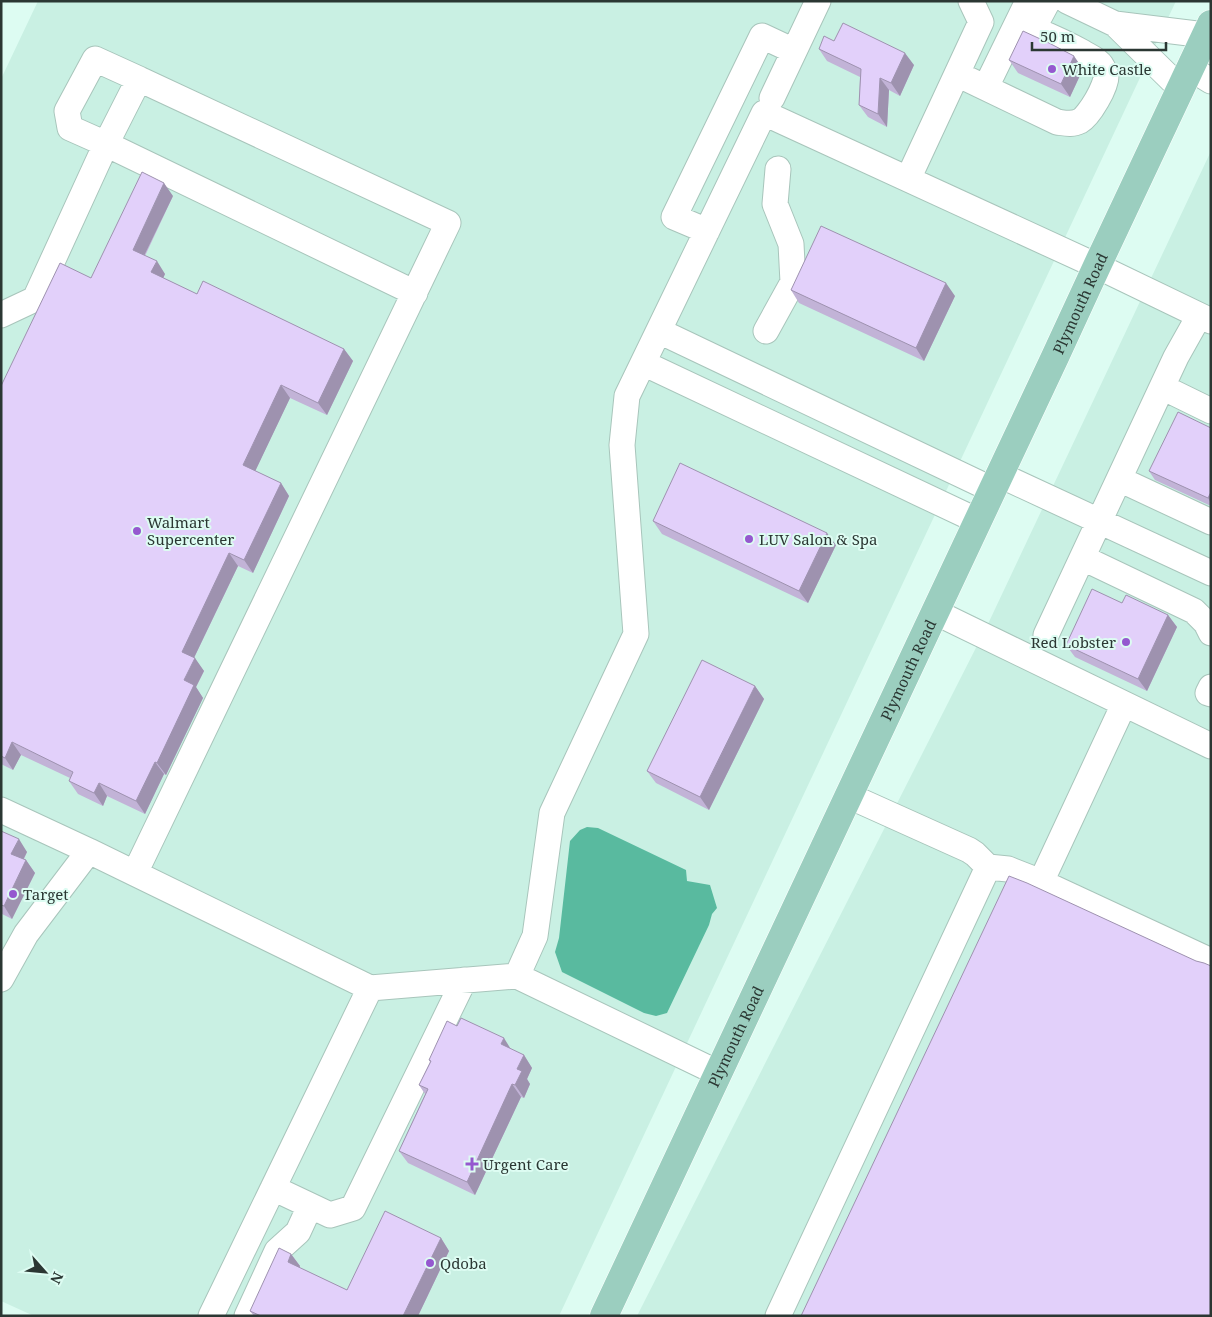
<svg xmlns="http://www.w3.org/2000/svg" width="1212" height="1317" font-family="'Noto Serif',serif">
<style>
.built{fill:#c9f0e3}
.water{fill:#59ba9f}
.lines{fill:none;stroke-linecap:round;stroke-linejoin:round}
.minor-casing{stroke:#a8c5bb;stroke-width:27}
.major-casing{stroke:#fff;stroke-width:29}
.minor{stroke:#fff;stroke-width:25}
.major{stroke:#9bcebf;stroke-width:28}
.wall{fill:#c2b3d7}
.shaded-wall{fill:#9e92af}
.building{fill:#e2d0fa;stroke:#9e92af}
.poi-dot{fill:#9558cf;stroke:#ddfcf2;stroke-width:2}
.labels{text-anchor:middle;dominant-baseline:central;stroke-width:4;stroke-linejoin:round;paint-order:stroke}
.poi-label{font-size:15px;fill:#2b3733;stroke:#ddfcf2;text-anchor:start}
.street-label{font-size:15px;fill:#2b3733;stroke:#ddfcf2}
</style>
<rect width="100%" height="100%" fill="#ddfcf2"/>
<path class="built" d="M 38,1 L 1176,1 L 559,1316 L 34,1316 L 1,1301 L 1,79 Z
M 1211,151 L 1211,1316 L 637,1316 L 987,626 Z"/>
<path class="water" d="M 587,827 L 598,828 L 686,870 L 687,881 L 710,885 L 717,908 L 712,914 L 709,925 L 667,1013 L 656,1016 L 644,1013 L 562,972 L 555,952 L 559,938 L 570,841 L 580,830 Z"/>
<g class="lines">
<g class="minor-casing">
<path id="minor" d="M 1067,1 L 1115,24 L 1180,88
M 1115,24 L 1205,35
M 1190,68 L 1211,81
M 957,74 L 1057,122 C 1065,123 1072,125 1080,121 C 1089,116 1107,86 1106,75 C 1105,72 1103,68 1101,65 C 1097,59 1088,56 1082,52 C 1066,43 1050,36 1033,29 L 1048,1
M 986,87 L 1028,1
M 772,98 L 818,1
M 908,179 L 981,22 L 971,1
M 707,231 L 674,217 L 762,36 L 794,51
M 1,315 L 35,299 L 106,144 L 415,293
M 659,331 L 993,490
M 766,331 L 793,282 L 791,244 L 775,204 L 778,169
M 643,363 L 978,521
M 1162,387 L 1211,411
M 1000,475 L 1211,573
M 1119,479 L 1211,522
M 1083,558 L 1194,611 L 1206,623 L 1211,633
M 935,612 L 1211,746
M 1046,635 L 1176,357 L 1199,316
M 1211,687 L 1208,693 L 1211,694
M 1,810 L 89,851 L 26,934 L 1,979
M 89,851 L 370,988 L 211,1316
M 988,867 L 1008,869 L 1041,882 L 1124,704
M 135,873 L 448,223 L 139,79 L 106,144 L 70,128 L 67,111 L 95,59 L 139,79
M 1041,882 L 1211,961
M 517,976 L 535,936 L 552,813 L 636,634 L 622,445 L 627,396 L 764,113 L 1097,266 L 1211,321
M 370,988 L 517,976 L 718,1073
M 273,1188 L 330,1215 L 353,1208 L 464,980
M 247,1316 L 277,1251 L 298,1232 L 310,1206
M 778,1316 L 988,867 L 975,854 L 969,850 L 849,796"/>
</g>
<g class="major-casing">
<g id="major">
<path id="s1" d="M 604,1316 L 1055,357 L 1097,266 L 1211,24"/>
</g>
</g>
<use href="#minor" class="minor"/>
<use href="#major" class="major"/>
</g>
<path class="wall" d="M 834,41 L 914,65 L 900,96 L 889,90 L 887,127 L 868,117 L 859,105 L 860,77 L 827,61 L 819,49 Z
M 1009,60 L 1083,69 L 1070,97 L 1018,73 Z
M 173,196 L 145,256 L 165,274 L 163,278 L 197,294 L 344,349 L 353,361 L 327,415 L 290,398 L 255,471 L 281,483 L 289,496 L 253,573 L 238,566 L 194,658 L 204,671 L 196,687 L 203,698 L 166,775 L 164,774 L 145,814 L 107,796 L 103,806 L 78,794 L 69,781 L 70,778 L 21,755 L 13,770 L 1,764 L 1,386 L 91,278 Z
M 791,290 L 955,296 L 924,361 L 799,303 Z
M 1211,428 L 1211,506 L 1155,480 L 1149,471 Z
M 653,521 L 836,545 L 808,603 L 662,534 Z
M 1168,615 L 1177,627 L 1147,691 L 1075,657 L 1066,645 Z
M 755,686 L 764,699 L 709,810 L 656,783 L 647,771 Z
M 1,831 L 27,852 L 24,859 L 26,860 L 35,873 L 12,919 L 2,914 L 1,916 Z
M 457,1026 L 524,1055 L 532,1068 L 527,1079 L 530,1084 L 524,1098 L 521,1097 L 475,1195 L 408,1163 L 399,1151 L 425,1094 L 419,1085 L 430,1062 L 429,1060 Z
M 441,1238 L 449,1251 L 418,1316 L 254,1316 L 250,1311 L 291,1254 L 300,1266 L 300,1268 L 347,1290 Z"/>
<path class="shaded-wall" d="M 905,53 L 914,65 L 900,96 L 891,83 Z
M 1074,56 L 1083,69 L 1070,97 L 1061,84 Z
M 880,78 L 889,90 L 887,127 L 878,114 Z
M 164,183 L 173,196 L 141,262 L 133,250 Z
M 157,261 L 165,274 L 160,285 L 151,272 Z
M 946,283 L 955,296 L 924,361 L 916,348 Z
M 344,349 L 353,361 L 327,415 L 318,403 Z
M 281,385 L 290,398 L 252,478 L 243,465 Z
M 281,483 L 289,496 L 253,573 L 244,560 Z
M 1211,492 L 1211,503 L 1208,498 Z
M 827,533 L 836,545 L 808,603 L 799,591 Z
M 229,553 L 238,566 L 191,664 L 182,652 Z
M 1168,615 L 1177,627 L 1147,691 L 1138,679 Z
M 195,658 L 204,671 L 196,687 L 203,698 L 166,775 L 157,763 L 184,680 Z
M 755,686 L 764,699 L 709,810 L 700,797 Z
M 12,742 L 21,755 L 13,770 L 5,758 Z
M 155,762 L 164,774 L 145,814 L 136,801 Z
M 99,783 L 107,796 L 103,806 L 94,793 Z
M 19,839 L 27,852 L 20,866 L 11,854 Z
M 26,860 L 35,873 L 12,919 L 4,906 Z
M 504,1038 L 512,1051 L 501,1044 Z
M 524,1055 L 532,1068 L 527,1079 L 530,1084 L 524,1098 L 515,1085 L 517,1069 Z
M 512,1084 L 521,1097 L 475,1195 L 467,1182 Z
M 441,1238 L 449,1251 L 418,1316 L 403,1316 Z
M 291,1254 L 300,1266 L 296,1275 L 288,1262 Z"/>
<path class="building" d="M 843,23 L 905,53 L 891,83 L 880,78 L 878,114 L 859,105 L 861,69 L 819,49 L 824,36 L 834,41 Z
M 1023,31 L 1049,43 L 1074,56 L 1061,84 L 1009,60 Z
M 142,172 L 164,183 L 133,250 L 157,261 L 151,272 L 197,294 L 203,281 L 344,349 L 318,403 L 281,385 L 243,465 L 281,483 L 244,560 L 229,553 L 182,652 L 195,658 L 184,680 L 194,685 L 157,763 L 155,762 L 136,801 L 99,783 L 94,793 L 69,781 L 73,772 L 12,742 L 5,758 L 1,756 L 1,386 L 60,263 L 91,278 Z
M 821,226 L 946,283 L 916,348 L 791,290 Z
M 1178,412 L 1211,428 L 1211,492 L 1208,498 L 1149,471 Z
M 680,463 L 827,533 L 799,591 L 653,521 Z
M 1092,589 L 1122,603 L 1126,595 L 1168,615 L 1138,679 L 1066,645 Z
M 702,660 L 755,686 L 700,797 L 647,771 Z
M 1,831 L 19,839 L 11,854 L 26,860 L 4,906 L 1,905 Z
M 1009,876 L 1027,883 L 1196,961 L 1204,963 L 1211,966 L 1211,1316 L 801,1316 Z
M 461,1018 L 504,1038 L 501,1044 L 524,1055 L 517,1069 L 522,1071 L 515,1085 L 512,1084 L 467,1182 L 399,1151 L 428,1089 L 419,1085 L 431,1061 L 429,1060 L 447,1021 L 457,1026 Z
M 385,1211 L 441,1238 L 403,1316 L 261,1316 L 250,1311 L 279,1248 L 291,1254 L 288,1262 L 347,1290 Z"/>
<g class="poi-dot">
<circle cx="1052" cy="69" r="5"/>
<circle cx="137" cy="531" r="5"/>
<circle cx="749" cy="539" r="5"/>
<circle cx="1126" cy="642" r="5"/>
<circle cx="13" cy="894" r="5"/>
<path d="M469.5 1156.5h5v5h5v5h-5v5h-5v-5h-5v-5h5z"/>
<circle cx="430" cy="1263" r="5"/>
</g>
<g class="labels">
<g class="poi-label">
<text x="1062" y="69">White Castle</text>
<text x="147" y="522">Walmart<tspan x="147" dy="17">Supercenter</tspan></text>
<text x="759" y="539">LUV Salon &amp; Spa</text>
<text x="1116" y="642" text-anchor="end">Red Lobster</text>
<text x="23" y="894">Target</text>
<text x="483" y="1164">Urgent Care</text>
<text x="440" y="1263">Qdoba</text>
</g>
<g class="street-label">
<text stroke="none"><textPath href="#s1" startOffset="1119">Plymouth Road</textPath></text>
<text stroke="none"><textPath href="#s1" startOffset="714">Plymouth Road</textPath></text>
<text stroke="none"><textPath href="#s1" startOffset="309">Plymouth Road</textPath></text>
</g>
</g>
<rect width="1212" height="1317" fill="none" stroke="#2b3733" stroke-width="5"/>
<g transform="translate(45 1272) rotate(117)" stroke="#ddfcf2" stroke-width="4" paint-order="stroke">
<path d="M0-4L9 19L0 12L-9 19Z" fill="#2b3733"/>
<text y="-8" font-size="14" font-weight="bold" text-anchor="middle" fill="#2b3733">N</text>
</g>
<path d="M1032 42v8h134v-8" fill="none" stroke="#2b3733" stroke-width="2.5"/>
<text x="1040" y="42" font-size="15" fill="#2b3733" stroke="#ddfcf2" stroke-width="4" paint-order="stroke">50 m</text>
</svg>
